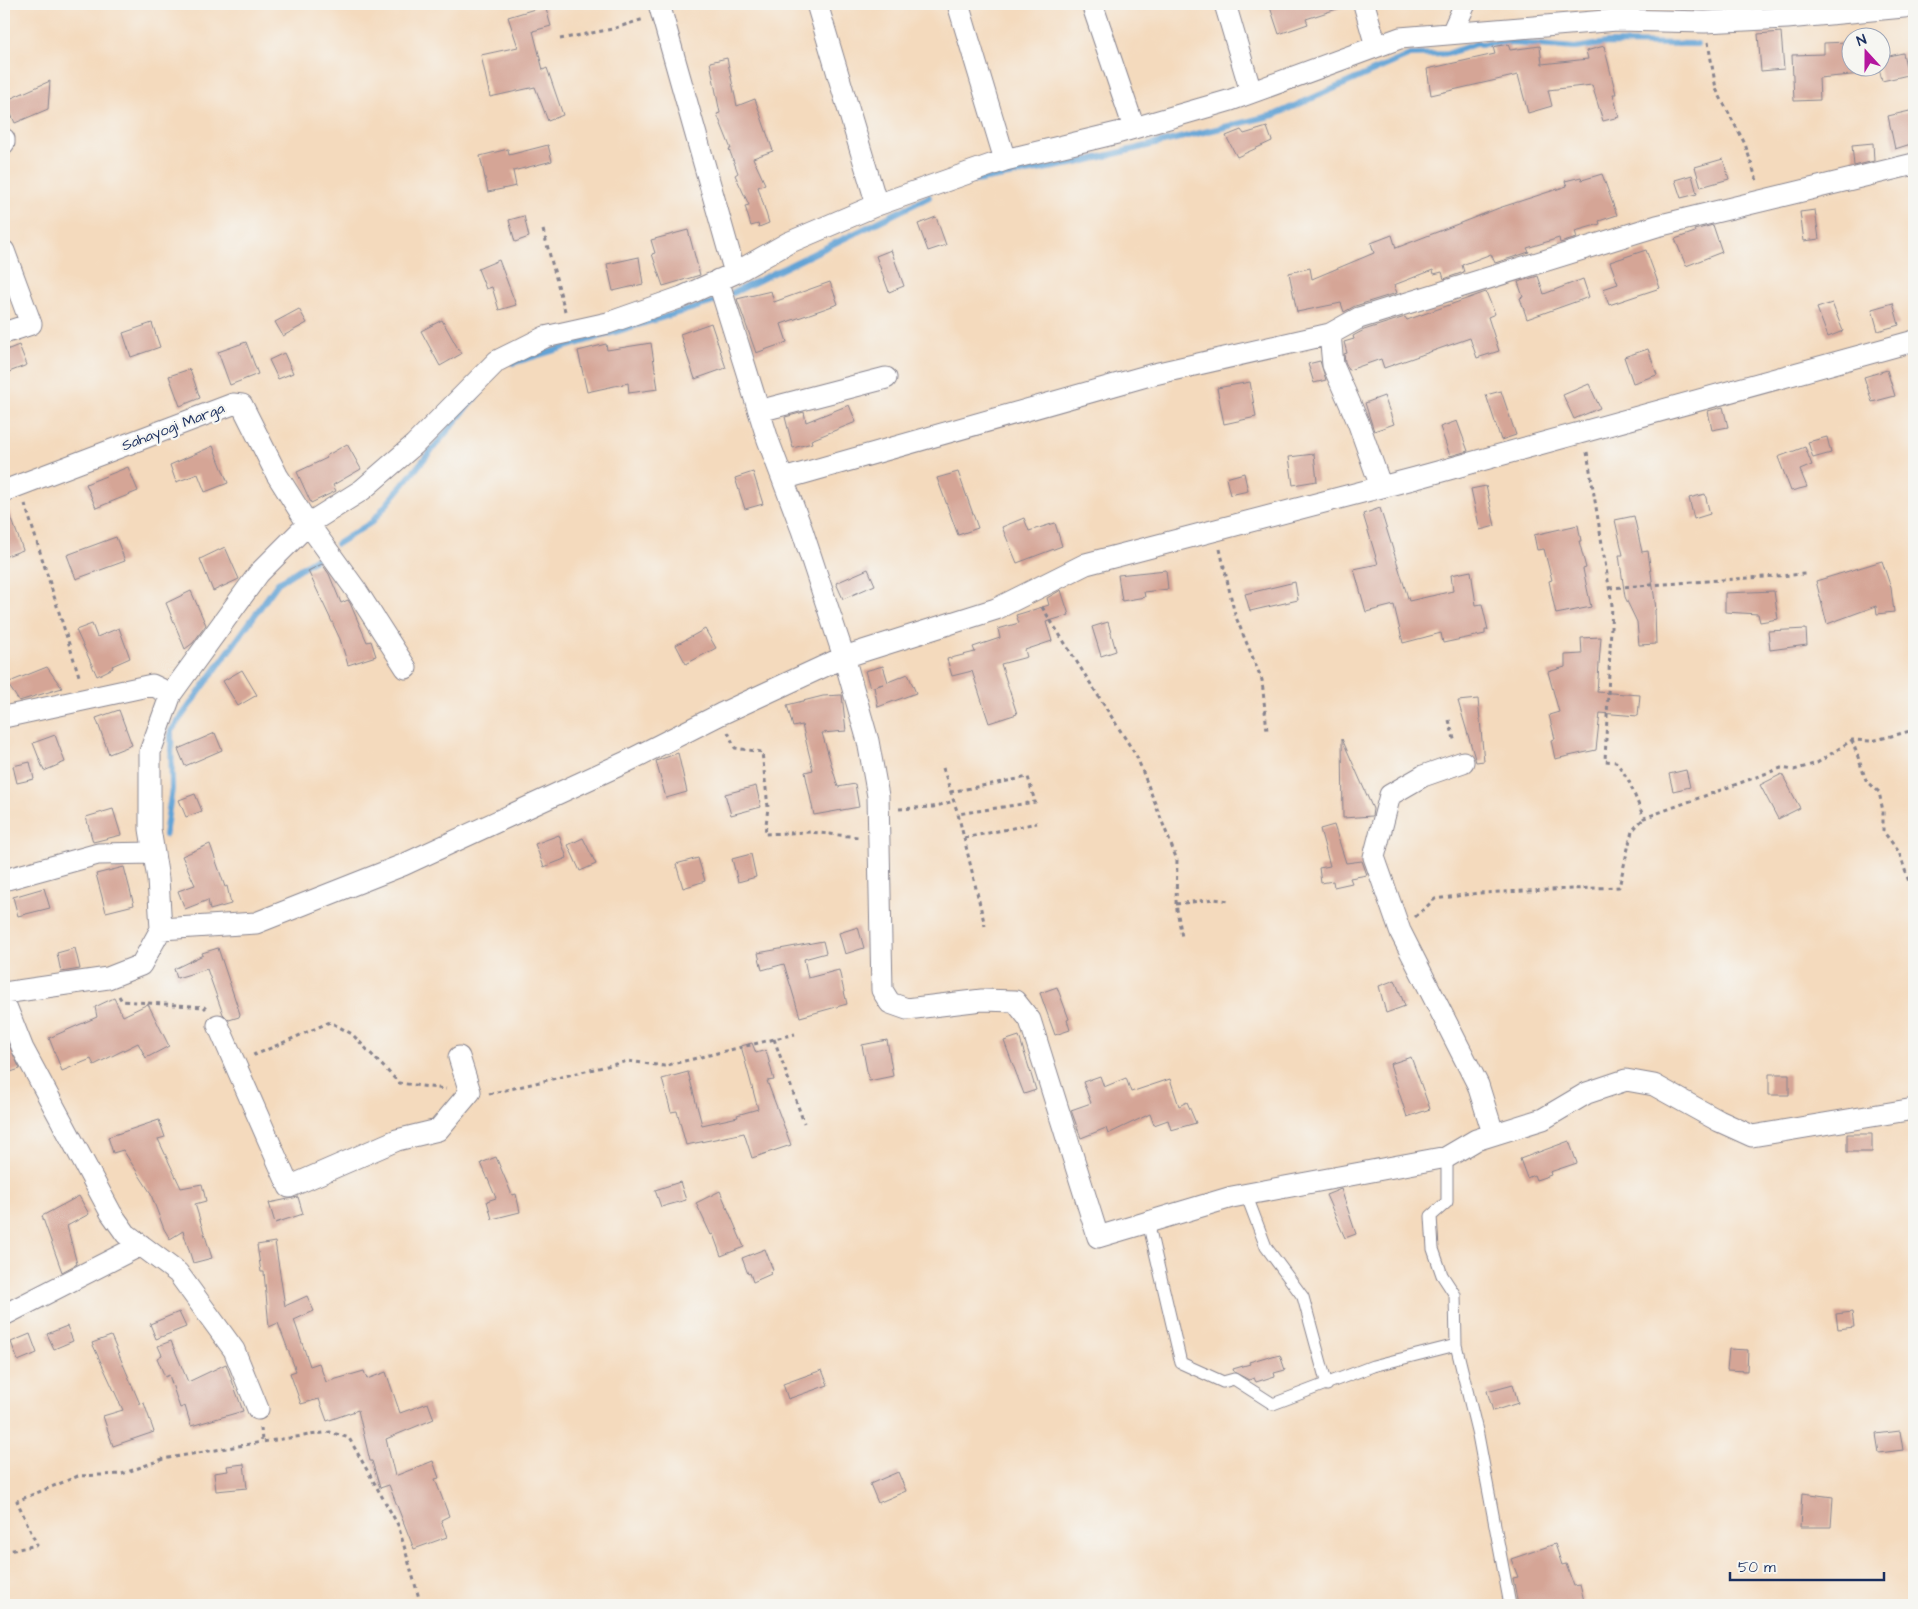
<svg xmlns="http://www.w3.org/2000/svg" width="1918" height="1609" font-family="'Architects Daughter',sans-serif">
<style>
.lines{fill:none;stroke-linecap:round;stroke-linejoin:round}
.stream{stroke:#62a3d5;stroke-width:6}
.building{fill:#d5a596}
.service-casing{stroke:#88848e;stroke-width:13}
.minor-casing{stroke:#88848e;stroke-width:23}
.path{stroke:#88848e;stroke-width:3;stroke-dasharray:4 4;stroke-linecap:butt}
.service{stroke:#fff;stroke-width:11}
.minor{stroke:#fff;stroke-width:21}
.labels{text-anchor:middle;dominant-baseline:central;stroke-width:4.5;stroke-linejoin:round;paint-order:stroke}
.street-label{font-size:15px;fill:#1b2f5e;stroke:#f6f6f2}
</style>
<rect width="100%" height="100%" fill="#f6f6f2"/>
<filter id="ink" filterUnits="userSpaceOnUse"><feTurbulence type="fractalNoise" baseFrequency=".02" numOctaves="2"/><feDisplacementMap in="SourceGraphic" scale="10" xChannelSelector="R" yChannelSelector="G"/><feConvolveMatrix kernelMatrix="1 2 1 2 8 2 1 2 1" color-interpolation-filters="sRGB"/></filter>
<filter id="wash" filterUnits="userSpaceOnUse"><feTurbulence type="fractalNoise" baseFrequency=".0096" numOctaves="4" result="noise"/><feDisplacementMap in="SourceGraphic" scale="20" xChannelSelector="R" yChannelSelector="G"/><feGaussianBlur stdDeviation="1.12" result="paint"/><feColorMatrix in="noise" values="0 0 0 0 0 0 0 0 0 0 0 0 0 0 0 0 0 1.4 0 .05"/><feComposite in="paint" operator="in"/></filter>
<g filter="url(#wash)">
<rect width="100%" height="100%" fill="#f4dabd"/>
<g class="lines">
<path class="stream" d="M 975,181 L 1077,163 L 1274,115 L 1410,55 L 1447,54 L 1475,44 L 1513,43 L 1575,48 L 1607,43 L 1697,44
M 733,293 L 929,197
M 513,363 L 717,301
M 337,544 L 372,522 L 478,394
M 165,835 L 172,789 L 171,731 L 278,583 L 326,552"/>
</g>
<g id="blocks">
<path class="building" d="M 1269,4 L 1343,4 L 1343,7 L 1306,19 L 1308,24 L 1279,34 Z
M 545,6 L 551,26 L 533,31 L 543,70 L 547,68 L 563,115 L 548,121 L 535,87 L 490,97 L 481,55 L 518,47 L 508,17 Z
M 1781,32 L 1784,69 L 1761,71 L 1758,34 Z
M 1865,33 L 1866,38 L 1850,38 L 1850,68 L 1871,68 L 1872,73 L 1819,78 L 1820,100 L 1794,101 L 1792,55 L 1824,54 L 1824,43 L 1847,42 L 1846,35 Z
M 1508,44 L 1510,50 L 1540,46 L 1542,64 L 1588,59 L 1586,51 L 1604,46 L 1616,94 L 1613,94 L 1619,117 L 1603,121 L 1592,85 L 1548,90 L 1552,106 L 1528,113 L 1518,75 L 1431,95 L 1427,69 L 1495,54 L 1493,47 Z
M 1903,53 L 1908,75 L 1882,81 L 1879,68 L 1880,58 Z
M 727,58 L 737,106 L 755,99 L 773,151 L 753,158 L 765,184 L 758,187 L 769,223 L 759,227 L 758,224 L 751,226 L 745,206 L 749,205 L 735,175 L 738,173 L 729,149 L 731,149 L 717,114 L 720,113 L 710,62 Z
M 50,81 L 48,109 L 15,123 L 5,101 Z
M 1914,110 L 1914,143 L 1895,149 L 1888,116 Z
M 1267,127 L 1272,141 L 1237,157 L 1226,136 L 1241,130 L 1244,134 Z
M 1873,143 L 1874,161 L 1854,166 L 1852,145 Z
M 548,145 L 552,161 L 513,171 L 516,186 L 488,192 L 480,156 L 508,149 L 509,155 Z
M 1723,159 L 1729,179 L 1701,187 L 1695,167 Z
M 1602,174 L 1617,215 L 1599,221 L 1600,224 L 1575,231 L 1577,238 L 1560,243 L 1559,238 L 1527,248 L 1529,252 L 1495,263 L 1491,254 L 1462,265 L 1464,272 L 1444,279 L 1442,272 L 1434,274 L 1433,270 L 1394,285 L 1397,293 L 1355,306 L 1344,312 L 1341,303 L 1297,312 L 1289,273 L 1310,268 L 1312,279 L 1374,253 L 1371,243 L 1392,235 L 1396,248 L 1499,208 L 1567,186 L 1565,181 L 1581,177 L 1582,180 Z
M 1692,175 L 1697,194 L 1681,198 L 1675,180 Z
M 1815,210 L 1819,239 L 1804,241 L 1800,212 Z
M 524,216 L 529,237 L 515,242 L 509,220 Z
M 936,217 L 946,245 L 928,251 L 918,224 Z
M 1713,225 L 1722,252 L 1686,266 L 1675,239 L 1695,232 L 1694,230 Z
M 688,230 L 700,275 L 663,286 L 652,254 L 655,253 L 651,240 Z
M 891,250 L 904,286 L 889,292 L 876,256 Z
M 1646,250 L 1660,288 L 1609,305 L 1603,289 L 1618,284 L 1610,262 Z
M 639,257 L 643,284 L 613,291 L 607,264 Z
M 499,260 L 516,305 L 499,310 L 492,287 L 486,289 L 478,269 Z
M 1538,276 L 1544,294 L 1583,279 L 1589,297 L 1527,319 L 1520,298 L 1523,297 L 1518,282 Z
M 830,282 L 838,304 L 781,324 L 787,342 L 756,353 L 737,299 L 771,291 L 774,302 Z
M 1486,292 L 1495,314 L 1488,317 L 1499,351 L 1477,358 L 1470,338 L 1384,368 L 1381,359 L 1349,370 L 1345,362 L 1344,354 L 1347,353 L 1344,342 L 1354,339 L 1353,336 L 1364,330 L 1405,317 L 1407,320 Z
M 1832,303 L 1843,331 L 1828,337 L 1817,308 Z
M 1893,303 L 1899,325 L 1878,331 L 1872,309 Z
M 299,309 L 307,323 L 283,336 L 275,322 Z
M 442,320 L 461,354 L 440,366 L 421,331 Z
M 152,323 L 160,347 L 131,357 L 123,333 Z
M 711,323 L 726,368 L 695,379 L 680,334 Z
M 246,342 L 258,374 L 230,385 L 218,352 Z
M 651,343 L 658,389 L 629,393 L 628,383 L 587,392 L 578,351 L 606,344 L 607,350 Z
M 19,345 L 27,365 L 4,374 L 4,351 Z
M 1648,349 L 1657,375 L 1633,383 L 1624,357 Z
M 284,353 L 293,373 L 278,379 L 269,360 Z
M 1320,361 L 1326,380 L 1314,383 L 1308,364 Z
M 190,369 L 200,398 L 180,406 L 169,376 Z
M 1887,370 L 1895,396 L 1872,402 L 1864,377 Z
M 1250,382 L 1256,417 L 1224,424 L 1217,388 Z
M 1589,384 L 1600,408 L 1574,419 L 1563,395 Z
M 1501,391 L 1516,435 L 1501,440 L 1486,395 Z
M 1384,396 L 1394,424 L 1374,431 L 1365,403 Z
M 849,405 L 856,422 L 811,440 L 812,443 L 793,448 L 785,417 L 804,412 L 806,422 Z
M 1723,407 L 1728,427 L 1712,430 L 1708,411 Z
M 1457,421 L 1468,451 L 1450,456 L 1440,427 Z
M 1827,437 L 1831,453 L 1813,458 L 1808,442 Z
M 347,444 L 361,469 L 333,485 L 336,491 L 311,503 L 297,472 L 327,458 L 326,456 Z
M 213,446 L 228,483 L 205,492 L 198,474 L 176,482 L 170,465 Z
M 1805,447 L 1812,465 L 1800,470 L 1807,487 L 1791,491 L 1778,457 Z
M 1314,454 L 1317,481 L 1293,485 L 1289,457 Z
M 128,467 L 138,491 L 96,508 L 86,484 Z
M 753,472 L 763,504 L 745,509 L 735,478 Z
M 958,472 L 978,528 L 958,535 L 937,478 Z
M 1244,473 L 1248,491 L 1230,495 L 1226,478 Z
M 1486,486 L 1495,526 L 1480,530 L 1471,489 Z
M 1705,494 L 1710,514 L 1694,519 L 1689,498 Z
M 4,503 L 6,503 L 23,550 L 4,557 Z
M 1380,508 L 1409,601 L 1453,591 L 1451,575 L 1471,571 L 1476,605 L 1482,604 L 1488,630 L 1485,630 L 1485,634 L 1443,643 L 1441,633 L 1403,643 L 1394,605 L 1366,612 L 1354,569 L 1378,564 L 1363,514 Z
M 1634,516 L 1642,552 L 1648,551 L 1656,609 L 1655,610 L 1656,644 L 1639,645 L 1637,622 L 1625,597 L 1619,555 L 1623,555 L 1615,520 Z
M 1024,518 L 1029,531 L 1055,523 L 1062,546 L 1017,563 L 1002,527 Z
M 1578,525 L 1581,541 L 1579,541 L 1586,568 L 1583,569 L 1591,607 L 1556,614 L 1549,581 L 1552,580 L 1544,549 L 1537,550 L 1534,535 Z
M 116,537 L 125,561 L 76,579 L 67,555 Z
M 225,547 L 239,579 L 213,591 L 200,559 Z
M 1882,561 L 1891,588 L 1894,612 L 1877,614 L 1876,606 L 1827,624 L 1816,581 Z
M 322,564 L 329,574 L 341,603 L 348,600 L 350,603 L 367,642 L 371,641 L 376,656 L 348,665 L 340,639 L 308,571 Z
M 868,569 L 875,585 L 843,599 L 836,583 Z
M 1166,570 L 1168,589 L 1144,592 L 1145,597 L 1122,601 L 1118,575 Z
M 1295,582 L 1298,600 L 1250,611 L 1245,594 Z
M 1061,590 L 1069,615 L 1046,622 L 1052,641 L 1025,650 L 1027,657 L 1001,664 L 1017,714 L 989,723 L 972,671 L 952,676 L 947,659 L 975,652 L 973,647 L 1000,638 L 998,629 L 1019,623 L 1016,615 L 1049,605 L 1047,598 Z
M 191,591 L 206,625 L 193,643 L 185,649 L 166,603 Z
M 1774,591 L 1778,619 L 1760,622 L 1758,614 L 1725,612 L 1725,593 Z
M 1108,622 L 1116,651 L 1101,656 L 1092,627 Z
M 92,624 L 97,637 L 119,628 L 130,658 L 112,666 L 113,668 L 97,676 L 76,630 Z
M 705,629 L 716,648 L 686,664 L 676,645 Z
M 1806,629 L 1807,645 L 1770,650 L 1768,631 Z
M 1601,637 L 1597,692 L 1640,695 L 1638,716 L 1600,713 L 1596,750 L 1555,759 L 1551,740 L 1555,739 L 1549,715 L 1559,712 L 1548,672 L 1565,667 L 1565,655 L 1582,654 L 1581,638 Z
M 883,666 L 888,682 L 908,674 L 916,693 L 878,707 L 874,687 L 883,684 L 870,688 L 865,671 Z
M 47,667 L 62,688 L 19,701 L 7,683 Z
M 242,670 L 257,695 L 238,706 L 223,681 Z
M 842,695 L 846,731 L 822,733 L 838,787 L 855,784 L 859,807 L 814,815 L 805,772 L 813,770 L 802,725 L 793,727 L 787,705 L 823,696 Z
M 1478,699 L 1484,761 L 1476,762 L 1458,701 Z
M 119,710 L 132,745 L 109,754 L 96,718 Z
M 215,733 L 222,750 L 185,766 L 178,749 Z
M 55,735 L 65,762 L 44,771 L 33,743 Z
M 1342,739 L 1373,809 L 1372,816 L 1343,818 Z
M 678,753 L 687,792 L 666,798 L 656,761 Z
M 30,762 L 34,779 L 17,783 L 13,766 Z
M 1686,770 L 1690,787 L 1673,791 L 1669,774 Z
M 1782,774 L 1800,808 L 1778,819 L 1760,785 Z
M 756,786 L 761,807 L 731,815 L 725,794 Z
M 195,794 L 202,811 L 186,817 L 179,800 Z
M 113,809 L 121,835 L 93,842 L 86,817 Z
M 1334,825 L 1346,863 L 1362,861 L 1367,875 L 1350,878 L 1352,883 L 1334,887 L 1333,881 L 1321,883 L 1319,868 L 1330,866 L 1320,829 Z
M 559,835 L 567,858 L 544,867 L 535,844 Z
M 583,838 L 596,864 L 580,871 L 568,845 Z
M 210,844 L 225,887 L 227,886 L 231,904 L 210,910 L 208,900 L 185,909 L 178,891 L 195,885 L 182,856 Z
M 751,854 L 756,877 L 738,882 L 732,859 Z
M 698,858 L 705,881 L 683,888 L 676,864 Z
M 124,867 L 134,905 L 106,912 L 96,874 Z
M 44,888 L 50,908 L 18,916 L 13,897 Z
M 858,927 L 864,948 L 845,954 L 839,933 Z
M 823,941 L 826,953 L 804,959 L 808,978 L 839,970 L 847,1004 L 800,1017 L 784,964 L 762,970 L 758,953 Z
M 75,948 L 80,969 L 61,972 L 57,953 Z
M 218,948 L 240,1014 L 239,1017 L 229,1020 L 223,1014 L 207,969 L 177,978 L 174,969 L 203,955 L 202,953 Z
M 1395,980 L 1405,1006 L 1386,1013 L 1379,986 Z
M 1057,987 L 1069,1019 L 1067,1020 L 1070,1030 L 1055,1035 L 1040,993 Z
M 114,998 L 123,1016 L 148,1004 L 169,1046 L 146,1058 L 138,1043 L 94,1065 L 91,1059 L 62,1071 L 49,1038 L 97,1017 L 95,1007 Z
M 4,1034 L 20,1069 L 4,1074 Z
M 1019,1036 L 1036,1090 L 1024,1094 L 1004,1041 Z
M 887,1040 L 893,1076 L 869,1081 L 862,1045 Z
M 752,1043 L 756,1053 L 766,1050 L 774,1080 L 767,1081 L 791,1145 L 752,1158 L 744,1133 L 686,1145 L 677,1111 L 671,1112 L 662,1079 L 688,1072 L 702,1125 L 738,1117 L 737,1115 L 758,1109 L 741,1046 Z
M 1411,1057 L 1430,1109 L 1407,1117 L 1390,1064 Z
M 1769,1074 L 1789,1074 L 1789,1095 L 1769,1095 Z
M 1100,1076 L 1104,1087 L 1126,1078 L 1131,1092 L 1170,1079 L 1179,1106 L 1187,1102 L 1196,1123 L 1171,1130 L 1168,1120 L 1154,1125 L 1150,1114 L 1108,1134 L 1106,1128 L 1081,1138 L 1071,1110 L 1091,1103 L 1083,1082 Z
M 159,1120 L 165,1137 L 158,1139 L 181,1188 L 202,1184 L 206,1201 L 195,1204 L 212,1258 L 193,1263 L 183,1231 L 170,1239 L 164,1229 L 150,1192 L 123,1150 L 113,1153 L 108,1137 Z
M 1847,1134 L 1872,1134 L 1872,1152 L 1847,1152 Z
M 1569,1141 L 1577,1163 L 1550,1172 L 1551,1175 L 1536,1180 L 1534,1175 L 1527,1178 L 1520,1159 Z
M 496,1157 L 512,1195 L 516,1194 L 520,1212 L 492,1219 L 487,1201 L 496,1198 L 481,1163 Z
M 680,1182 L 686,1200 L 661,1207 L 655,1190 Z
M 1341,1189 L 1356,1234 L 1345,1238 L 1326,1195 Z
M 720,1191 L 744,1247 L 721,1256 L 713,1234 L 711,1235 L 696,1203 Z
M 79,1196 L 89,1214 L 67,1226 L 77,1264 L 62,1272 L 42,1216 Z
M 298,1197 L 303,1214 L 275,1223 L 269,1203 Z
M 275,1242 L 285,1306 L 307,1296 L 314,1311 L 294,1320 L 310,1366 L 319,1363 L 326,1382 L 364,1371 L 367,1379 L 386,1372 L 400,1413 L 428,1403 L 434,1419 L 386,1439 L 395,1476 L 433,1461 L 439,1478 L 435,1479 L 449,1516 L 441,1520 L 447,1537 L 414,1549 L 389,1485 L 380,1488 L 372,1461 L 370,1461 L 358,1410 L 327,1421 L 319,1399 L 301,1404 L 290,1373 L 296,1371 L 278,1323 L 269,1327 L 264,1272 L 261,1272 L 257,1245 Z
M 765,1249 L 773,1270 L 770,1271 L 771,1274 L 753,1282 L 750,1273 L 748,1274 L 742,1258 Z
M 179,1312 L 186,1327 L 156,1339 L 150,1324 Z
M 1852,1312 L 1854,1327 L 1838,1329 L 1836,1314 Z
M 67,1326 L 73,1341 L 54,1349 L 47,1334 Z
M 30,1334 L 37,1353 L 18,1361 L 11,1342 Z
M 111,1336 L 140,1404 L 144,1403 L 154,1432 L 113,1446 L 103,1416 L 123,1410 L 92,1343 Z
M 171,1341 L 188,1382 L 226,1364 L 243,1411 L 191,1426 L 185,1406 L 180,1408 L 169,1375 L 165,1377 L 157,1358 L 162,1355 L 158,1346 Z
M 1729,1349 L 1748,1350 L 1747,1371 L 1727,1370 Z
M 1280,1355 L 1285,1370 L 1274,1373 L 1275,1376 L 1256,1382 L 1254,1378 L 1249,1380 L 1234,1372 L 1233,1369 L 1250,1364 L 1249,1362 L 1269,1356 L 1269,1358 Z
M 822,1370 L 828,1385 L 788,1399 L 783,1384 Z
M 1513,1384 L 1518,1403 L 1493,1411 L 1487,1391 Z
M 1900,1431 L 1903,1450 L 1879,1453 L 1876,1434 Z
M 244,1464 L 247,1488 L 216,1491 L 214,1473 L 228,1471 L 227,1466 Z
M 898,1472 L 906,1491 L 878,1503 L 870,1484 Z
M 1802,1493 L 1833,1497 L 1831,1527 L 1800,1527 Z
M 1555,1544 L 1562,1565 L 1566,1564 L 1574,1586 L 1580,1585 L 1584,1601 L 1565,1605 L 1518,1605 L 1513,1578 L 1518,1577 L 1511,1559 Z"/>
</g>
</g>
<g filter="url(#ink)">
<use href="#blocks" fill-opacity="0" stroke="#88848e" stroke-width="1"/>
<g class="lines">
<g class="service-casing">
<path id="service" d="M 1447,1157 L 1447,1202 L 1431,1216 L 1433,1249 L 1442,1275 L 1455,1295 L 1456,1345 L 1478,1435 L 1510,1605
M 1246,1194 L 1266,1247 L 1303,1297 L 1327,1385
M 1148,1222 L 1181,1363 L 1223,1382 L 1234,1379 L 1273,1404 L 1373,1366 L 1456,1345"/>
</g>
<g class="minor-casing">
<path id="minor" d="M 659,4 L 735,273
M 817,4 L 877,205
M 958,4 L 1005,160
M 1092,4 L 1134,128
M 1225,4 L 1251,92
M 1364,4 L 1376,46
M 1452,33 L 1465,4
M 4,139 L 4,143
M 4,251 L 31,324 L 4,333
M 718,280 L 768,440 L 802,530 L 844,657 L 868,741 L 878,796 L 882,990 L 890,1003 L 907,1009 L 982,1000 L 1015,1001 L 1030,1020 L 1098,1237 L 1232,1197 L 1447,1157 L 1476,1140 L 1543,1119 L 1587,1093 L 1626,1080 L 1654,1085 L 1719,1121 L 1752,1136 L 1914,1109
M 1330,334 L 1333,365 L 1358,422 L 1381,487
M 759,411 L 886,378
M 783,479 L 1150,375 L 1330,334 L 1359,318 L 1657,226 L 1914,164
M 4,491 L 233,404 L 242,405 L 277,475 L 304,518 L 356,590 L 406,668
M 4,717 L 152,685 L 171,694
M 1463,762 L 1423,776 L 1390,795 L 1374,857 L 1400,931 L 1478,1085 L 1493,1133
M 4,880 L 98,854 L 154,853
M 161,929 L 256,923 L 403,865 L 626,762 L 721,714 L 844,657 L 996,609 L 1086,564 L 1416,478 L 1914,341
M 4,993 L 108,978 L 141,965 L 161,929 L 158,879 L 150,829 L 150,752 L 171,694 L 259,573 L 308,524 L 362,490 L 414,445 L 497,361 L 545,337 L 608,323 L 682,297 L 735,273 L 788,243 L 877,205 L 1005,160 L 1117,133 L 1231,100 L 1400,38 L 1617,20 L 1705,22 L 1787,18 L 1914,6
M 4,1001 L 23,1049 L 111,1213 L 126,1234 L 178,1273 L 234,1350 L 258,1409
M 218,1025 L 289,1187 L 397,1140 L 438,1130 L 470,1092 L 459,1057
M 4,1315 L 141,1245"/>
</g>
<path class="path" d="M 560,39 L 612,29 L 644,19
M 1708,42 L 1716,89 L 1745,144 L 1757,181
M 543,230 L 565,311
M 1587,452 L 1612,605 L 1605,761 L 1616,762 L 1628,779 L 1644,818 L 1781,768 L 1794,770 L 1817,763 L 1852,740 L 1872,741 L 1914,730
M 25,504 L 80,679
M 1220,549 L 1235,615 L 1262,680 L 1267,731
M 1609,588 L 1805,574
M 1042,607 L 1137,757 L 1177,860 L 1176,904 L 1182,937
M 1449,720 L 1455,743
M 728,732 L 735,748 L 762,752 L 768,807 L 765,834 L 810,832 L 858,837
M 1852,740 L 1866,780 L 1879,792 L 1883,811 L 1883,831 L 1899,852 L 1914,897
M 943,768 L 958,814
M 950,792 L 1028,777 L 1035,802 L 958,814 L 964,838 L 1037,823
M 899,809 L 933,807 L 954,801
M 964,838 L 985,926
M 1176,904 L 1214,899 L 1230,901
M 1415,917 L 1435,899 L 1479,893 L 1619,887 L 1632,831 L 1644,818
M 119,996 L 122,1001 L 204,1007 L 206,1009
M 774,1039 L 804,1123
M 254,1053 L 255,1055 L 330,1022 L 352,1034 L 399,1083 L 446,1089
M 489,1094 L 628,1061 L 664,1066 L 795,1034
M 261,1428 L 262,1442 L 330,1432 L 349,1438 L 398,1525 L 421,1605
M 4,1552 L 37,1545 L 17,1501 L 78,1476 L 122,1474 L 163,1459 L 262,1442"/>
<use href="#service" class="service"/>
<use href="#minor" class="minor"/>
</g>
</g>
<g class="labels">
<g class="street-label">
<text transform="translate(173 427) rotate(-21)">Sahayogi Marga</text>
</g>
</g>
<rect width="1918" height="1609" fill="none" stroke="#f6f6f2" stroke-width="20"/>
<g transform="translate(1866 52) rotate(339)"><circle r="24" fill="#f6f6f2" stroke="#9ea6b7"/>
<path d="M0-4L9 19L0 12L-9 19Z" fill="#b5179e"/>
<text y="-8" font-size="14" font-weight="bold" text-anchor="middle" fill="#1b2f5e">N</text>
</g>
<path d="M1730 1572v8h154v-8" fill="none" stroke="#1b2f5e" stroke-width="2.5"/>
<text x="1738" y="1572" font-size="15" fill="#1b2f5e" stroke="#f6f6f2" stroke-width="4" paint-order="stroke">50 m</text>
</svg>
